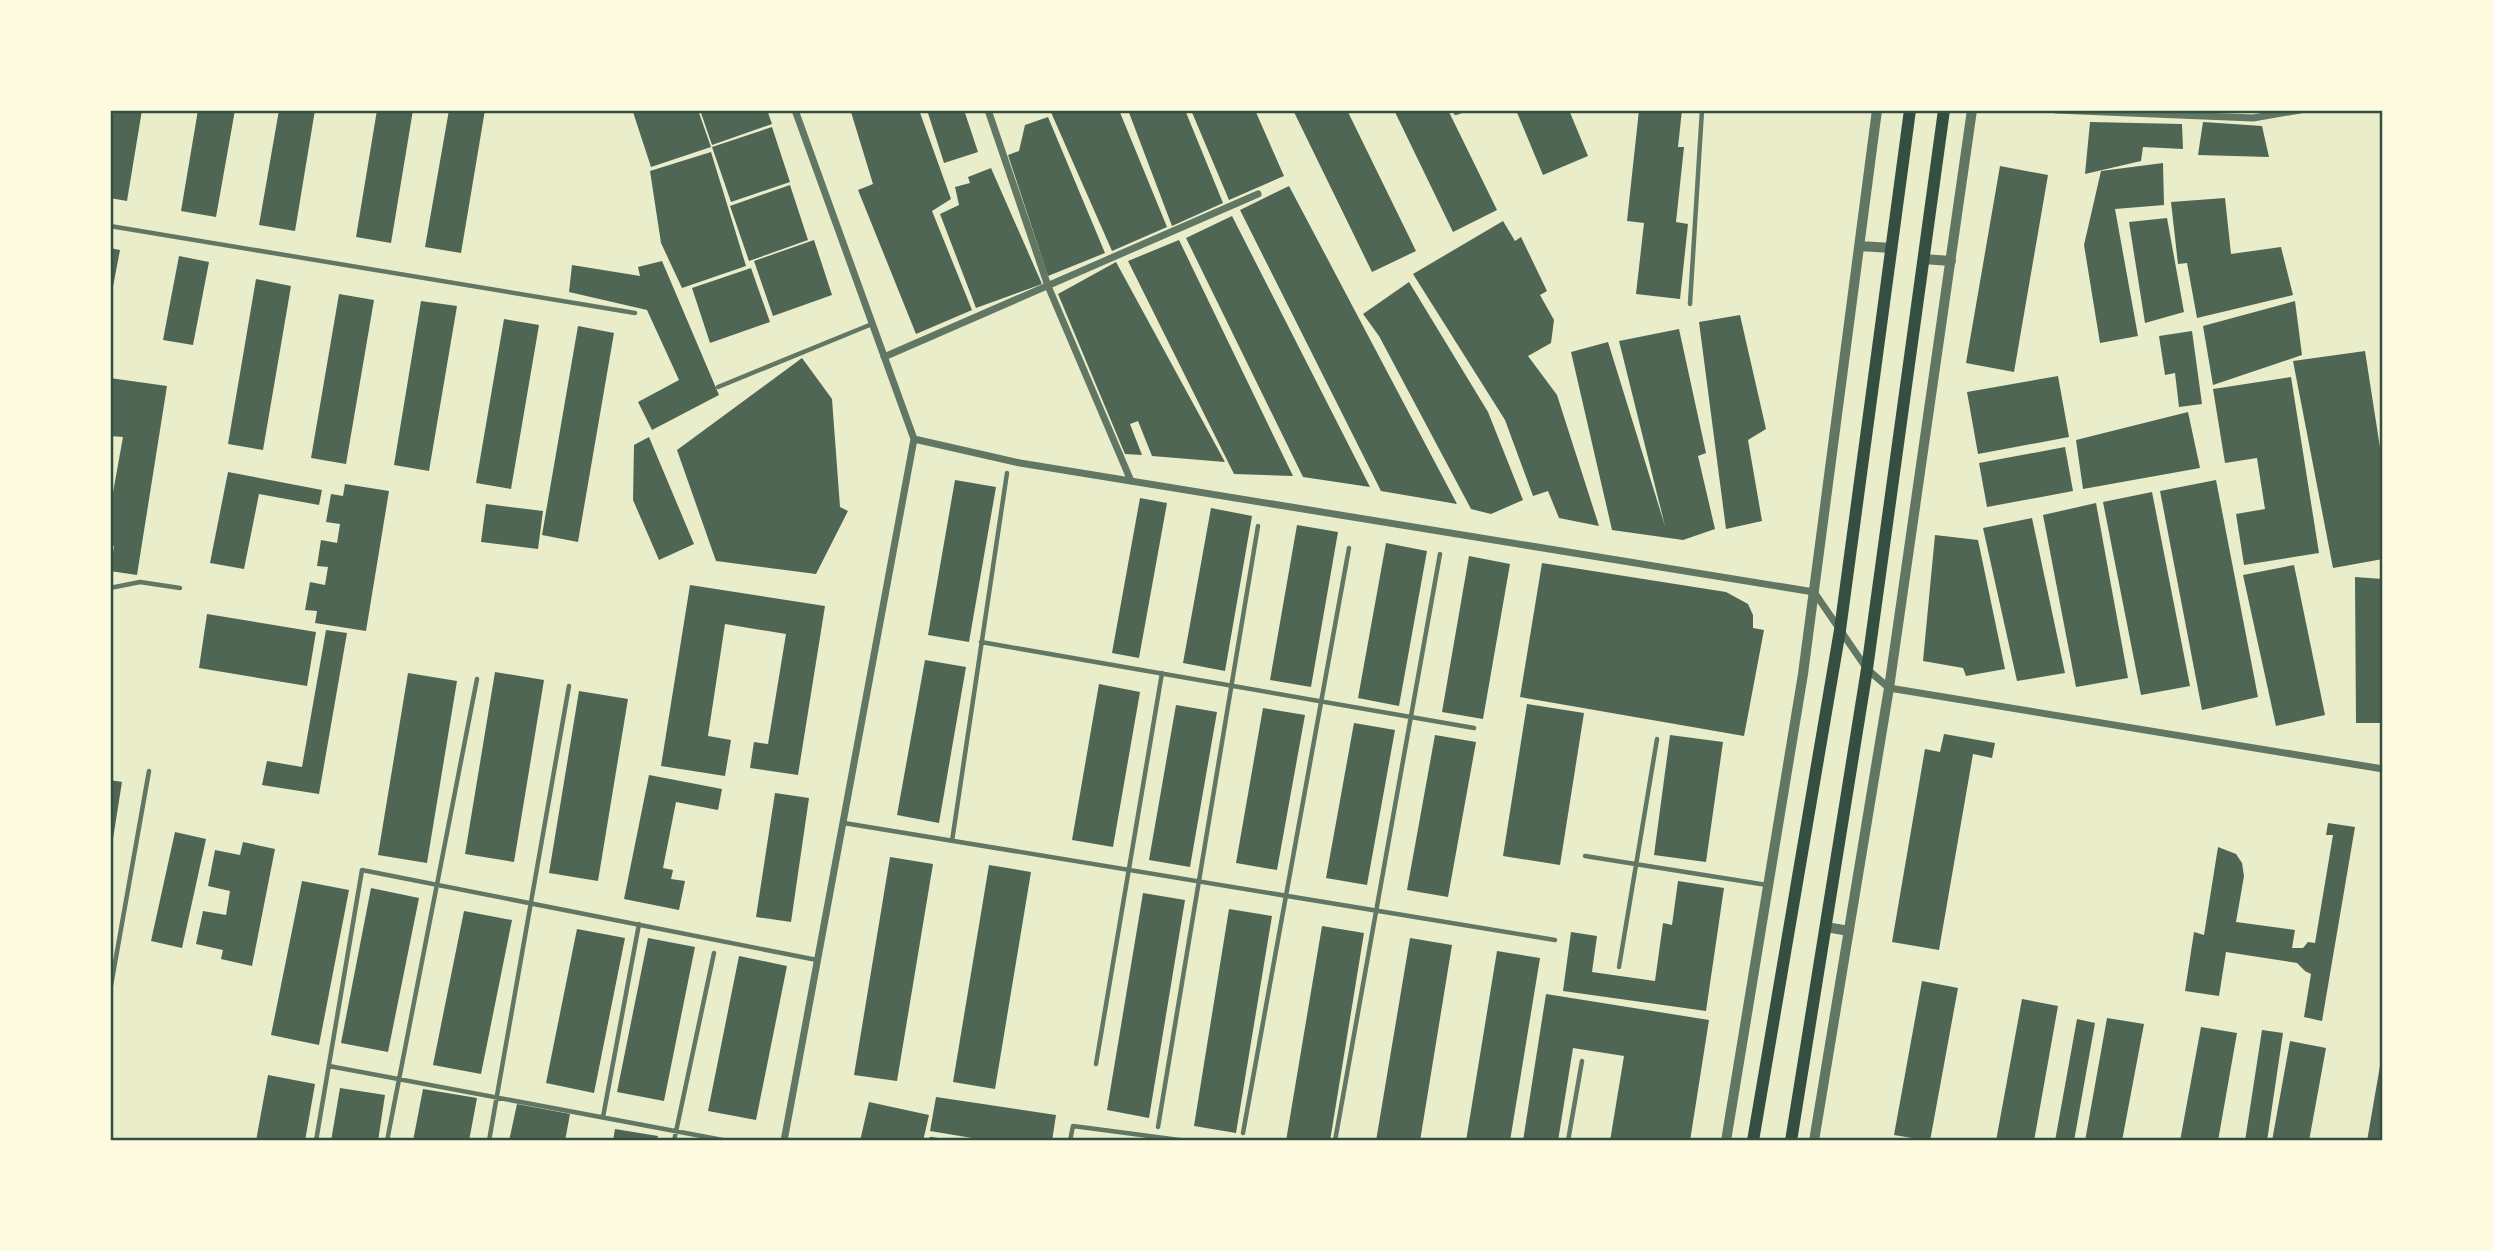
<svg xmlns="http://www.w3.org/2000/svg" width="2493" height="1251" font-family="Bitter,serif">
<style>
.building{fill:#4f6655}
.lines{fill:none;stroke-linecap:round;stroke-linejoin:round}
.service{stroke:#617663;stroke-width:4.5}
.minor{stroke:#617663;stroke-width:7}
.tertiary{stroke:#617663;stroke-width:10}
.secondary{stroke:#344e41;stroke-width:12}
.neatline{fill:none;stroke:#344e41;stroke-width:2.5}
</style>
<rect width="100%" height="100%" fill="#e9edc9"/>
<path class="building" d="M 110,110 L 142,110 L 127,201 L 110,198 Z
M 198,110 L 235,110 L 216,217 L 181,211 Z
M 279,110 L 315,110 L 295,231 L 259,225 Z
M 377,110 L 413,110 L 391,243 L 356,237 Z
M 449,110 L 485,110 L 461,253 L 425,247 Z
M 639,110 L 698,110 L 711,147 L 651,167 L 633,112 Z
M 700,110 L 767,110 L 772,124 L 712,145 Z
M 857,110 L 919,110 L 951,199 L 932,211 L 972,310 L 916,334 L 858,190 L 873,184 L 851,112 Z
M 927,110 L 964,110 L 978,152 L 944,163 Z
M 1050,110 L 1119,110 L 1167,227 L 1112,251 Z
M 1128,110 L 1185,110 L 1223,203 L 1172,226 Z
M 1191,110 L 1255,110 L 1284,176 L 1229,200 Z
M 1293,110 L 1347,110 L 1416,251 L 1372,272 Z
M 1394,110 L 1448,110 L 1497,210 L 1453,232 Z
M 1516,110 L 1569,110 L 1588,156 L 1543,175 Z
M 1639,110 L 1682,110 L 1678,147 L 1684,147 L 1676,222 L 1688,224 L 1680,299 L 1636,294 L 1644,223 L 1627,221 Z
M 1048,117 L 1105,253 L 1048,276 L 1008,155 L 1019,151 L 1025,125 Z
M 2090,122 L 2182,124 L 2183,149 L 2143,147 L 2141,161 L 2085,174 Z
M 2203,122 L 2262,126 L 2269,157 L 2198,155 Z
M 772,127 L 790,182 L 731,202 L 712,147 Z
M 711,152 L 746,266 L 682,288 L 661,243 L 650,171 Z
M 2163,163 L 2164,205 L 2115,209 L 2138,336 L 2100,343 L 2084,245 L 2101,171 Z
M 2000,166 L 2048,175 L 2014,372 L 1966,363 Z
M 991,168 L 1042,284 L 976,308 L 940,214 L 959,205 L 955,187 L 970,183 L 968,177 Z
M 790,185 L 808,240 L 749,261 L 730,206 Z
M 1289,186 L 1457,504 L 1381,491 L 1240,210 Z
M 2225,198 L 2231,254 L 2281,247 L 2293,295 L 2197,318 L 2187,263 L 2178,264 L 2171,202 Z
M 1232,216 L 1370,487 L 1303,477 L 1186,238 Z
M 2167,218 L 2184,312 L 2145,323 L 2129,222 Z
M 1503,221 L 1515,241 L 1521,237 L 1547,291 L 1540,295 L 1554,320 L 1551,343 L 1528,356 L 1557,395 L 1599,526 L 1559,518 L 1548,491 L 1533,496 L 1505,420 L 1413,274 Z
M 814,240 L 832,295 L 773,316 L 754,261 Z
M 1179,240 L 1293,476 L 1234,474 L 1128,261 Z
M 110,248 L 120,250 L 112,292 L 110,292 Z
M 179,256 L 209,262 L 193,345 L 163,340 Z
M 662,261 L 719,395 L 652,430 L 638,402 L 679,380 L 647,310 L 569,292 L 572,265 L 640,276 L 638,267 Z
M 1116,262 L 1225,462 L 1152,456 L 1138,421 L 1130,424 L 1142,455 L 1125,454 L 1058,294 Z
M 751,268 L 770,322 L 710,343 L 692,288 Z
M 256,279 L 291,286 L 263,450 L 228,444 Z
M 1409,282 L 1488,412 L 1523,500 L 1491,514 L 1471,509 L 1379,336 L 1363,314 Z
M 339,294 L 374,300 L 346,464 L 311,458 Z
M 421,301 L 457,306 L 429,471 L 394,465 Z
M 2295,301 L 2302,355 L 2213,385 L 2203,326 Z
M 1740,315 L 1766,429 L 1748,440 L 1762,521 L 1726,529 L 1699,322 Z
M 504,319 L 539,325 L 511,489 L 476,483 Z
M 578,326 L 614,333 L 578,542 L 542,535 Z
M 1679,329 L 1706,453 L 1698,456 L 1715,529 L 1683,540 L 1612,530 L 1571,352 L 1608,342 L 1665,526 L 1619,341 Z
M 2192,331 L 2202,404 L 2179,407 L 2175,373 L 2165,375 L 2159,336 Z
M 2365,351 L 2383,467 L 2383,559 L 2333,568 L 2293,361 Z
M 802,358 L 832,399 L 840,507 L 848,511 L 816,574 L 716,561 L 677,450 Z
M 2058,376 L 2069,437 L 1978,454 L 1967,392 Z
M 2291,377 L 2319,553 L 2244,565 L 2236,514 L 2265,509 L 2257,458 L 2225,463 L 2213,389 Z
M 110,378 L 167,386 L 137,575 L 110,571 L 114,546 L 110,545 L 110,509 L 123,437 L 110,436 Z
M 2188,412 L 2200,468 L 2083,489 L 2076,440 Z
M 649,437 L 694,544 L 659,560 L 633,500 L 634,445 Z
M 2065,447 L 2073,491 L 1987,507 L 1979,463 Z
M 228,472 L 322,490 L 319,505 L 259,494 L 244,569 L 210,563 Z
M 955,480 L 996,487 L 969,642 L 928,635 Z
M 2216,480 L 2258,697 L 2202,710 L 2160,491 Z
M 345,484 L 389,491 L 366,631 L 315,623 L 317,611 L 305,610 L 310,582 L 325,585 L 328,567 L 317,566 L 321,540 L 337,543 L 340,524 L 326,522 L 331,494 L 343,496 Z
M 2152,492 L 2190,686 L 2141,695 L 2103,502 Z
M 1140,498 L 1167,503 L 1139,658 L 1112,653 Z
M 2096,503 L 2128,678 L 2076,687 L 2043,515 Z
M 486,504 L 543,511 L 538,549 L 481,542 Z
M 1211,508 L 1252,516 L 1225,671 L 1183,663 Z
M 2032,518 L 2065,673 L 2017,681 L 1983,528 Z
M 1297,525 L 1338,532 L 1311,687 L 1270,680 Z
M 1935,535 L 1978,540 L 2005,669 L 1966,676 L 1963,668 L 1923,661 Z
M 1386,543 L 1427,551 L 1399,706 L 1358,698 Z
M 1469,556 L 1510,564 L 1483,719 L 1442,712 Z
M 1542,563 L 1726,592 L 1748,604 L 1753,615 L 1753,628 L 1764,630 L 1744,736 L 1520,697 Z
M 2294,565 L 2325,715 L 2276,726 L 2243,575 Z
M 2355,577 L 2383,579 L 2383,723 L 2356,723 Z
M 690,585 L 825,606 L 798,775 L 750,768 L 754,742 L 768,744 L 786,634 L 725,624 L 708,736 L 731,740 L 725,776 L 661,766 Z
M 207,614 L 316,632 L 307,686 L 199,668 Z
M 326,630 L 347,633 L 319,794 L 262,785 L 267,761 L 302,767 Z
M 925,660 L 966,667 L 939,823 L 897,815 Z
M 495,672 L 544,680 L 514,862 L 465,854 Z
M 408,673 L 457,681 L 427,863 L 378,855 Z
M 1099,684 L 1140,692 L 1113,847 L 1072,840 Z
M 579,691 L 628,699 L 598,881 L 549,873 Z
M 1527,704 L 1584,713 L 1560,865 L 1503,856 Z
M 1176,705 L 1217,712 L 1190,867 L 1149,860 Z
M 1263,708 L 1305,715 L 1277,870 L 1236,863 Z
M 1354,723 L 1395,730 L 1367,885 L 1326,878 Z
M 1944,734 L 1995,743 L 1992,758 L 1973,754 L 1939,950 L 1892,942 L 1925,749 L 1940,752 Z
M 1435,735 L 1476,742 L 1448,897 L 1407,890 Z
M 1670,735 L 1723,742 L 1706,862 L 1654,855 Z
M 649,775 L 722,789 L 718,810 L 676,802 L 663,868 L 673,870 L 671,879 L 685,881 L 679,910 L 624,899 Z
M 110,780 L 122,782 L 112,845 L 110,845 Z
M 775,793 L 809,798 L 791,922 L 756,917 Z
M 2328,823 L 2355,827 L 2322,1021 L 2304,1017 L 2311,974 L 2305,971 L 2297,963 L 2226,952 L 2219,996 L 2185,991 L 2194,932 L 2204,935 L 2218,847 L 2236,854 L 2242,863 L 2244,876 L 2236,922 L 2295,930 L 2292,948 L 2303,948 L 2308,942 L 2315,943 L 2333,835 L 2326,835 Z
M 175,832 L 206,839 L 182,948 L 151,941 Z
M 243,842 L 275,849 L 252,966 L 221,959 L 223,950 L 196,944 L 203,911 L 226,915 L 230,891 L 208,886 L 215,850 L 240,855 Z
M 890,857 L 933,864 L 897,1081 L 854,1075 Z
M 989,865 L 1031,872 L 995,1089 L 953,1082 Z
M 302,881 L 349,890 L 319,1045 L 271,1035 Z
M 1678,881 L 1724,888 L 1706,1011 L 1563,991 L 1571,932 L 1597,936 L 1592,972 L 1655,981 L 1663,923 L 1672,925 Z
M 371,888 L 419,898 L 388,1052 L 341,1043 Z
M 1143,893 L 1185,900 L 1149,1118 L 1107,1110 Z
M 1229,909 L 1272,916 L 1236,1133 L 1194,1126 Z
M 464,911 L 512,920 L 481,1074 L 433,1065 Z
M 1322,926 L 1364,933 L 1330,1141 L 1286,1141 Z
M 577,929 L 625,938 L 594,1093 L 546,1083 Z
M 648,938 L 695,947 L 664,1101 L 617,1092 Z
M 1410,938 L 1452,945 L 1420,1141 L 1376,1141 Z
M 1497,951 L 1540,958 L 1510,1141 L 1466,1141 Z
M 739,956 L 787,966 L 756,1120 L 708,1111 Z
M 1922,981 L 1958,988 L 1930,1141 L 1894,1135 Z
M 1546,994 L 1709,1020 L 1690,1141 L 1610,1141 L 1624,1056 L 1573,1048 L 1558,1141 L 1523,1141 Z
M 2022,999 L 2058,1006 L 2034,1141 L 1996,1141 Z
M 2107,1018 L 2144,1024 L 2122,1141 L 2085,1141 Z
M 2077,1019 L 2095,1023 L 2074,1141 L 2055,1141 Z
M 2201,1027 L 2237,1033 L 2218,1141 L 2180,1141 Z
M 2262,1030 L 2283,1033 L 2267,1141 L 2245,1141 Z
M 2290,1041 L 2326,1048 L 2309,1141 L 2272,1141 Z
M 2381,1060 L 2383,1141 L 2367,1141 Z
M 268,1075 L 315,1084 L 305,1141 L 256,1141 Z
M 340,1088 L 385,1095 L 378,1141 L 331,1141 Z
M 423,1089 L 477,1098 L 469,1141 L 413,1141 Z
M 936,1097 L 1056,1115 L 1052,1141 L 990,1141 L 930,1131 Z
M 869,1102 L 929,1115 L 923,1141 L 860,1141 Z
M 517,1104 L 570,1114 L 565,1141 L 509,1141 Z
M 615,1129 L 658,1136 L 657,1141 L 613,1141 Z"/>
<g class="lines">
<path class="service" d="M 1456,113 L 1464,110
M 110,226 L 635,313
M 1690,304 L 1702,110
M 718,387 L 872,324
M 110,588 L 140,582 L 180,588
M 981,642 L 1474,728
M 844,823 L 1555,940
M 952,841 L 1007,473
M 1585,856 L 1767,885
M 1619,967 L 1657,739
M 110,991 L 149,771
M 1096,1064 L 1162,673
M 329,1066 L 728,1141
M 603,1117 L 639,924
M 1158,1127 L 1258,526
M 1243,1133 L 1349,548
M 316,1141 L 362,870 L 817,960
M 387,1141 L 477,679
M 489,1141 L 569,686
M 674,1141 L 714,953
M 931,1141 L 931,1139 L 942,1141
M 1070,1141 L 1073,1126 L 1187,1141
M 1335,1141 L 1440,554
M 1568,1141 L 1582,1061"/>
<path class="minor" d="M 988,110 L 1048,286 L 1131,481
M 2056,110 L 2253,118 L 2300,110
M 884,357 L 1258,194
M 914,439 L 1020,463 L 1814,592 L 1867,669 L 1889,688 L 2383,769
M 784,1141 L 914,439 L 795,110"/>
<path class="tertiary" d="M 1859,246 L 1892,248
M 1923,259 L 1951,261
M 1826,927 L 1849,931
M 1726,1141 L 1803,674 L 1877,110
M 1814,1141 L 1889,688 L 1972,110"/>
<path class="secondary" d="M 1753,1141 L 1840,630 L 1910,110
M 1791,1141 L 1867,669 L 1944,110"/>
</g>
<rect width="2493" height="1251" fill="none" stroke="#fefae0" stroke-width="224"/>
<rect x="112" y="112" width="2269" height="1027" class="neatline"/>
</svg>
